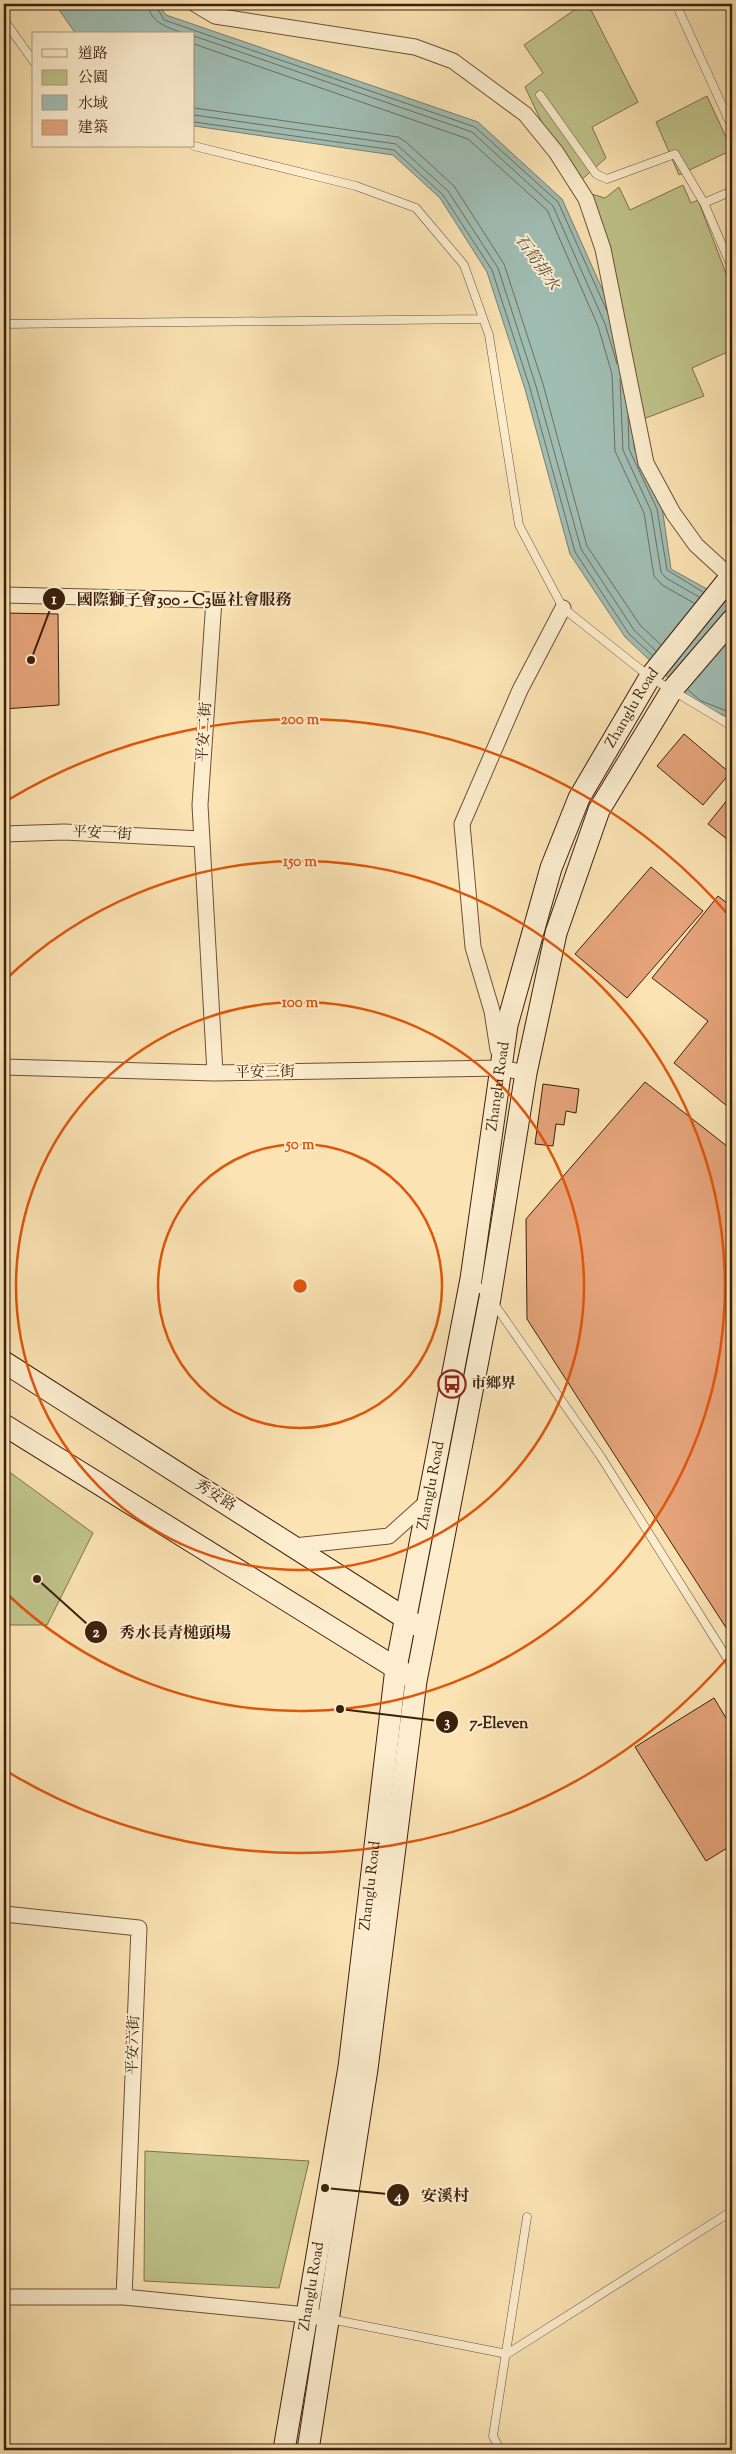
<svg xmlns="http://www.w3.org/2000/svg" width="736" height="2454" font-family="'Sorts Mill Goudy','Noto Serif TC',serif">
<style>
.green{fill:#c0c38b;stroke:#7e724c}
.water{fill:#a0bdb3;stroke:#787e71}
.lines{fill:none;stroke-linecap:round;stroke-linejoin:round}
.shore{stroke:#6e6e60;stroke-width:1}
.building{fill:#e6a47b;stroke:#3d200d}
.lane-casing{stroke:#6c5136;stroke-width:9}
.street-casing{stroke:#6c5136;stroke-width:17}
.secondary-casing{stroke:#3d200d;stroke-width:23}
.lane{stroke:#fcedce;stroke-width:8}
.street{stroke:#fcedce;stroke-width:15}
.secondary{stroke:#fcedce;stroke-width:21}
.ring{fill:none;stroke:#df560c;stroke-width:2.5}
.labels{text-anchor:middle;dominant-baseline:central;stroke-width:4;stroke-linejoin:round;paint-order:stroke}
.street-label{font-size:15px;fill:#3d200d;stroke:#fcedce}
.poi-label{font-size:15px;font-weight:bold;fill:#3d200d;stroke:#fcedce;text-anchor:start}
.water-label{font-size:16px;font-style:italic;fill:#5b4f3f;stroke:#fcedce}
.centre{fill:#df560c;stroke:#fcedce;stroke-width:2.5}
.ring-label{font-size:15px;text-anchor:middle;font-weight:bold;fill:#df560c;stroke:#fcedce;stroke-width:4;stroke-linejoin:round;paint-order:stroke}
.leader{fill:none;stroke:#3d200d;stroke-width:2}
.callout-dot{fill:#3d200d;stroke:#fcedce;stroke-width:2}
.mark-label{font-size:15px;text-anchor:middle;font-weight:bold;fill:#fff}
.callout-label{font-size:16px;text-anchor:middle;font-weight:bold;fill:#3d200d;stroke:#fcedce;stroke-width:4;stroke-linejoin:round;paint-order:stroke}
</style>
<rect width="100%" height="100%" fill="#fbe3b3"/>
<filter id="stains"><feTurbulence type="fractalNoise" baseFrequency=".004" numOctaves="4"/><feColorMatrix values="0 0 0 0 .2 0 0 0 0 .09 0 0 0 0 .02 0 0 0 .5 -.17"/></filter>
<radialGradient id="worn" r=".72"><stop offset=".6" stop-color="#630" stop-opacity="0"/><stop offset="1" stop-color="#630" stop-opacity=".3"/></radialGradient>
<path class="green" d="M 583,4 L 588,4 L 638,102 L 592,127 L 606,158 L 579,182 L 551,142 L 525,87 L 543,73 L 524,45 Z
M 707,96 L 732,150 L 679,175 L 656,122 Z
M 683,185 L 691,203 L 698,200 L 732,289 L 732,350 L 692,368 L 704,396 L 638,421 L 605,275 L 581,191 L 605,198 L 619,187 L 630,210 Z
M 4,1468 L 93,1533 L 47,1625 L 4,1625 Z
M 145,2151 L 309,2161 L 279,2288 L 144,2281 Z"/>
<path class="water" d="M 55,4 L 158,4 L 166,15 L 478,122 L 562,199 L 616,320 L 631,372 L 634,448 L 662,507 L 671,569 L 732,603 L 732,718 L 698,706 L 625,637 L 570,554 L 525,389 L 487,272 L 440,198 L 393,155 L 194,126 L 194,34 L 76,34 Z"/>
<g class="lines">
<path class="shore" d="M 148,4 C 150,24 170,28 186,34
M 155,4 L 164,20 L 475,127 L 558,202 L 607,311
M 194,36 L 472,132 L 553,206 L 605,324 L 617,364
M 194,44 L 468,139 L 547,210 L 598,326 L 612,374 L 615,451 L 644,513 L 654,576 L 662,585 L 694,603
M 194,108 L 398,137 L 406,142 L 454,186 L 504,264 L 543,384 L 587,546 L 640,625 L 661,645
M 194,115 L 396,144 L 448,191 L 498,268 L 536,386 L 581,549 L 634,630 L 656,651
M 194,122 L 394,150 L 443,195 L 492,270 L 530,388 L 575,552 L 629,634 L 652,655
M 620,379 L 623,450 L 651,511 L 661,572 L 666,578 L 699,597
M 628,416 L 629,449 L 657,509 L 667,570 L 703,592
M 688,690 L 701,701 L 732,713"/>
</g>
<path class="building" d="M 4,613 L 58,614 L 59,705 L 4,709 Z
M 684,734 L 730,773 L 703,805 L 657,766 Z
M 732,794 L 732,843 L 708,824 Z
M 651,867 L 703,911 L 627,998 L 575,954 Z
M 718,896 L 732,907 L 732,1110 L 674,1063 L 708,1021 L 652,978 Z
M 645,1082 L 732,1150 L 732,1637 L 527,1319 L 526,1219 Z
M 543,1084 L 579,1089 L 576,1113 L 566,1111 L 564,1125 L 556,1124 L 553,1146 L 535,1144 Z
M 714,1698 L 732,1728 L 732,1845 L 706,1861 L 635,1747 Z"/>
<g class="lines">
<g class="lane-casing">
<path id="lane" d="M 676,4 L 732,127
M 4,20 L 34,62
M 540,95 L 596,174 L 607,179 L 675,154 L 704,203
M 194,146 L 356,186 L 416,208 L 464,265 L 489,335 L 519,525 L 563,608 L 650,677 L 732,726
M 732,191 L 704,203 L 732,268
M 4,324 L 483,319
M 473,1281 L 490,1298 L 601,1457 L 732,1666
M 330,2319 L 507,2354 L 732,2211
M 500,2450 L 493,2436 L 527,2217"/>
</g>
<g class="street-casing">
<path id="street" d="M 195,4 L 215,16 L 415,47 L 453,61 L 525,114 L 556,152 L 586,199 L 603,249 L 646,463 L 673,513 L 696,545 L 732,578
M 4,595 L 214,600 L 200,805 L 215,1073
M 4,834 L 64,832 L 201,839
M 498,1050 L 492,1011 L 473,947 L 462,824 L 520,690 L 563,608
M 4,1067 L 215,1073 L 501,1068 L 526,1073
M 294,1546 L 389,1536 L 429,1500
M 4,1914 L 139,1928 L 124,2297
M 4,2297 L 124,2297 L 307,2315 L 328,2319"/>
</g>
<g class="secondary-casing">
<g id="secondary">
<path d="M 4,1362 L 416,1625"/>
<path d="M 4,1425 L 407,1675"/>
<path id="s1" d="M 284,2450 L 349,2067 L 396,1668 L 471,1279 L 507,1025 L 551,868 L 579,798 L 650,677 L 732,575"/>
<path d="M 308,2450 L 367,2069 L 416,1681 L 490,1298 L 526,1073 L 556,933 L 599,810 L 672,690 L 732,620"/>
</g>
</g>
<use href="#lane" class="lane"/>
<use href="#street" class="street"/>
<use href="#secondary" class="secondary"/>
</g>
<g class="ring">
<circle cx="300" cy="1286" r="142"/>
<circle cx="300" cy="1286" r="284"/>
<path d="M5 980A425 425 0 1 1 5 1592"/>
<path d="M731 1654A567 567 0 0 1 8 1772M8 800A567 567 0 0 1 731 918"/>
</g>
<defs>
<g id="bus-ring" transform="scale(1.4375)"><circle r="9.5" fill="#fcedce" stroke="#8f2418" stroke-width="1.5"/><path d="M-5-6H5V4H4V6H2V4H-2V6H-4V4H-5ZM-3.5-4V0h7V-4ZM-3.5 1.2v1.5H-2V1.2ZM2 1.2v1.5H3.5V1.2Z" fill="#8f2418"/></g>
</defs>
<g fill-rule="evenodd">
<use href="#bus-ring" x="452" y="1384"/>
</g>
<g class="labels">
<g class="street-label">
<text stroke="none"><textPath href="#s1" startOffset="1786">Zhanglu Road</textPath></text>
<text transform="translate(205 732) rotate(-86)">平安二街</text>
<text transform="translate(102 834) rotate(3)">平安一街</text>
<text transform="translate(265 1073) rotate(-1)">平安三街</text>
<text stroke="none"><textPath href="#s1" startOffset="1381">Zhanglu Road</textPath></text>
<text stroke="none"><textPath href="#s1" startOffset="976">Zhanglu Road</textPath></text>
<text transform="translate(215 1496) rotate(32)">秀安路</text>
<text stroke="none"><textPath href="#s1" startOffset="571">Zhanglu Road</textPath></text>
<text transform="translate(134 2045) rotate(-88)">平安六街</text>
<text stroke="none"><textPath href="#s1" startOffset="166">Zhanglu Road</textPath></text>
</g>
<g class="poi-label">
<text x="471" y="1384">市鄉界</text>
</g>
<g class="water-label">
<text transform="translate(536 263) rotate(55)">石筍排水</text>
</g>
</g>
<circle cx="300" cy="1286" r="8" class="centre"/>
<g class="ring-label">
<text x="300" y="724">200 m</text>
<text x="300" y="866">150 m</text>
<text x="300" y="1007">100 m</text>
<text x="300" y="1149">50 m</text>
</g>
<path class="leader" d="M31 660L54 599M37 1579L96 1632M340 1709L447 1722M325 2188L398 2195"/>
<g class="callout-dot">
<circle cx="31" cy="660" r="5"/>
<circle cx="37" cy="1579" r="5"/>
<circle cx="340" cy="1709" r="5"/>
<circle cx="325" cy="2188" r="5"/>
<circle cx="54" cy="599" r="12"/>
<circle cx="96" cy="1632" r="12"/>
<circle cx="447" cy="1722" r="12"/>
<circle cx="398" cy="2195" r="12"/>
</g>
<g class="mark-label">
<text x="54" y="604">1</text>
<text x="96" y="1637">2</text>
<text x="447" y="1727">3</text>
<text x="398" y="2201">4</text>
</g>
<g class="callout-label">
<text x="184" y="605">國際獅子會300 - C3區社會服務</text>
<text x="175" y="1638">秀水長青槌頭場</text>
<text x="499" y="1728">7-Eleven</text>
<text x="445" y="2201">安溪村</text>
</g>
<rect width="736" height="2454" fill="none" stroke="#fbe3b3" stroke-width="20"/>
<rect x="5" y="5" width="726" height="2444" fill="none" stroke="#3d200d" stroke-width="2.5"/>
<rect x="10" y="10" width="716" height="2434" fill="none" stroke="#3d200d"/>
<rect x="32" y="32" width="162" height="115" fill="#fcedce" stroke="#b09b81"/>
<rect x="42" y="49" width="25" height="8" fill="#fcedce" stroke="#b09b81"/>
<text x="78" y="58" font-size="15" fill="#3d200d">道路</text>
<rect x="42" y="70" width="25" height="15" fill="#c0c38b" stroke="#b09b81"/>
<text x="78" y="82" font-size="15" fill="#3d200d">公園</text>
<rect x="42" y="95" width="25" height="15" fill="#a0bdb3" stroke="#b09b81"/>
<text x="78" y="108" font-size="15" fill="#3d200d">水域</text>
<rect x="42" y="120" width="25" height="15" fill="#e6a47b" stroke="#b09b81"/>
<text x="78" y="132" font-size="15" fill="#3d200d">建築</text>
<rect width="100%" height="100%" filter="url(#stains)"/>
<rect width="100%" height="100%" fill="url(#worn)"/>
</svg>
